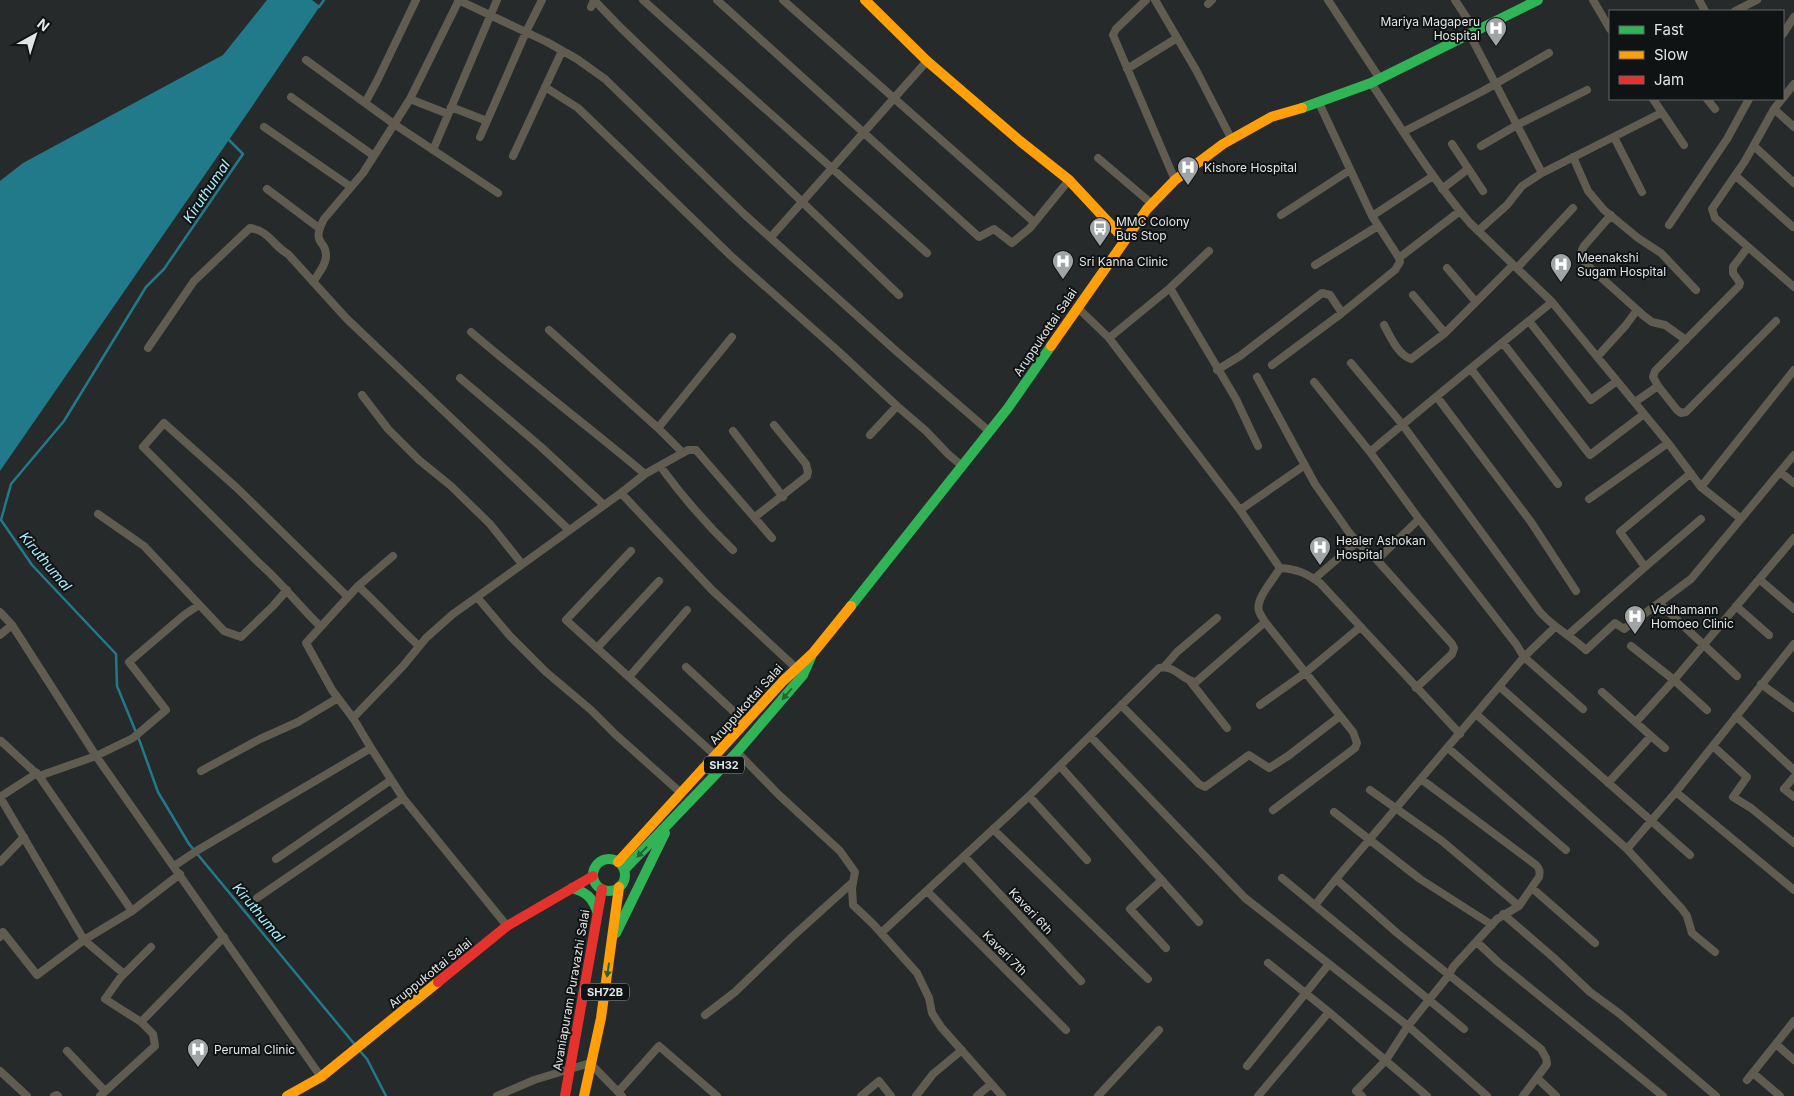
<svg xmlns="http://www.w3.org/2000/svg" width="1794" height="1096" font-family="Inter,sans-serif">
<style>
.water{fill:#217a89}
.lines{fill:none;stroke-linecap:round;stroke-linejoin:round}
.stream{stroke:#217a89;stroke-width:2.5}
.street{stroke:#615c50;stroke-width:8}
.fast{stroke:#30b455;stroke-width:10}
.slow{stroke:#ff9f0a;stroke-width:10}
.jam{stroke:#e5322d;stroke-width:10}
.oneway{fill:#206434}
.labels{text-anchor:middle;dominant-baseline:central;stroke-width:4;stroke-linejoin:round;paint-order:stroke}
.shield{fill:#101313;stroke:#a2a6a7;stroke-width:1}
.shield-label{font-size:11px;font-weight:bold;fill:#e1e5e6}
.poi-label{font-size:12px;fill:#e1e5e6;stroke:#101313;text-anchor:start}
.street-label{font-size:12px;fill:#e1e5e6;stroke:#101313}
.water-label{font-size:14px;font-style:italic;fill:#abf1ff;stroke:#101313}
</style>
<rect width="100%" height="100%" fill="#262a2b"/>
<path class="water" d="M 267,0 L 312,0 L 320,6 L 251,108 L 0,471 L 0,181 L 23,163 L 223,55 Z"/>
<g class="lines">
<path class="stream" d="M 319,7 L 324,0
M 227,138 L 243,154 L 164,269 L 146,287 L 64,421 L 11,484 L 1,520 L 32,565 L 116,654 L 117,686 L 140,742 L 158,792 L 189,844 L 356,1046
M 359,1050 L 367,1059 L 386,1096"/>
<path class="street" d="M 458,0 L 547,42 L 577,59 L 605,79 L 744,214 L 895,350 L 990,432
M 643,0 L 927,253
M 717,0 L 979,237 L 994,229 L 1012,243 L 1030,228 L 1069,180
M 783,0 L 1034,222
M 1146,0 L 1116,29 L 1113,35 L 1175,180
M 1155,0 L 1196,70 L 1232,140
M 1328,0 L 1380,79
M 1455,0 L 1476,32
M 1593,0 L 1610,29
M 1699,0 L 1705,11
M 1208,4 L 1212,0
M 591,7 L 594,0 L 621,28 L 899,295
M 1735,11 L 1757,0
M 1783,34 L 1794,17
M 1470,35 L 1542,173 L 1661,113
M 306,60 L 394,124 L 498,193
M 1127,69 L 1177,38
M 1371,83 C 1403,131 1433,180 1470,223 L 1552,302 L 1668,443 L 1701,487 L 1740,518
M 545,87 L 578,108 L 731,256 L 838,351 L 897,406 L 926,431 L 948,454 L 962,466
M 291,97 L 374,156
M 1783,98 L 1794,84
M 410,99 L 448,114
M 1653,99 L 1684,145
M 1707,99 L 1715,109
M 1782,99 L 1774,109 L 1745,161 L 1712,209 L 1715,218 L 1794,287
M 365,103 L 377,81 L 416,0
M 451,107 L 487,121
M 1774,109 L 1794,127
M 264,127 L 351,187
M 1403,132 L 1483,91 L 1549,53
M 480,137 L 526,32 L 542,0
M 1614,137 L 1642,192
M 1452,144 L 1483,191
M 1481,146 L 1517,125 L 1587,90
M 1754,146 L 1794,183
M 433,150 L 497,0
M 513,156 L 562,51
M 1573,157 L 1588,191 L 1604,210 L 1638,238 L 1661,253 L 1696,290
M 1098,158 L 1152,204
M 1736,176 L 1793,227
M 267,189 L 319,228
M 1442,189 L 1468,169
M 1281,215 L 1350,170
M 1611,215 L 1584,246 C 1580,253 1580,256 1585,263 L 1644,316 L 1652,322 L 1665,325 L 1686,340
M 1372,216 L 1433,176
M 1669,225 L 1727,139 L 1749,99
M 1478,231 L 1507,205 L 1522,186 L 1542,173
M 771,237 L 927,61
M 1399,258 L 1460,211
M 1315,265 L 1378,226
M 1447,268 L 1476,302
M 1517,268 L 1573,208
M 313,282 C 318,274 326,265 326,256 C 327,239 310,246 324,219 L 363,173 L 386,137 L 410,99 L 459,0
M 1170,288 L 1236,399 L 1258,446
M 1413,295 L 1445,333
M 1077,307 L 1109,338 L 1240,510 L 1280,568 C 1297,569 1306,573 1320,583 L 1460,734
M 1529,321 L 1591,400 L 1617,381
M 1384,325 C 1390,336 1398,355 1411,359 L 1445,333 L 1513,265
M 549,330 L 658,428 L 683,453
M 471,332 C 528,381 588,426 645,474
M 1109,338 L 1170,288 L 1209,251
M 1503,343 L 1590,455 L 1644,414
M 148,348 L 194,281 L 250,228 C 270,231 273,246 288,254 L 346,318 L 569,530
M 1597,357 L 1626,325 L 1637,310
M 1351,363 L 1402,424 L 1540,612 C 1553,627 1571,636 1586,650 L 1615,623 L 1624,629 L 1691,579 L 1794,455
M 1272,365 L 1342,313 L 1395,270 L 1400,262 L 1399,258 L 1372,216 L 1319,103
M 1471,369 L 1558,484
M 1217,370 L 1240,356 L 1322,293 L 1330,295 L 1342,313
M 1257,377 L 1315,484 L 1348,531 L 1357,542 L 1377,560 L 1452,644 L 1454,648 L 1452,654 L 1416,688
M 460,378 L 540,446 L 604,505
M 1314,382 L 1370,452 L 1419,519 L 1516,644 L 1524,657 L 1583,709
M 1658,386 L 1677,410 L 1681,413 L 1686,412 L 1776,321
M 362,395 L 388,429 L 419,460 L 451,486 L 490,524 L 522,564
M 1437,397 L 1531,522 L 1576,591
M 1635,402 L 1658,386 L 1653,377 L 1655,371 L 1739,286 L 1740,283 L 1733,273 L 1733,267 L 1748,247
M 658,428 L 732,337
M 733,431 L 783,497
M 870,435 L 897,406
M 1370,452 C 1430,401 1491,352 1552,302
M 660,466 C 682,496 706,524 733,550
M 1780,472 L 1794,483
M 1701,487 L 1794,370
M 621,493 L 645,474 L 688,450 L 696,450 L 772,538
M 1589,499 L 1668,443
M 1240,510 L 1305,465
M 98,514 L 144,546 L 224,631 L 241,637 L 273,606 L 287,590
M 755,517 L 807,476 L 808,472 L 806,464 L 774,425
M 631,551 L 566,620 L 716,756
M 1377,560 L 1419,519
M 1645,567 L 1701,519
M 1314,579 L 1357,542
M 1759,579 L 1794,609
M 358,586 C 379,605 398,627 419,646
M 1659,603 L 1737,676
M 1736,606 L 1769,635
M 0,612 L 12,625
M 320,626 C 299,606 281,582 259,563 L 143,447 L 164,423 L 237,488 L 348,597
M 1569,634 L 1645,567 L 1620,532 L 1691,473
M 0,635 L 12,625 L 96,756 L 133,738 L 166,710 L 129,662 L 184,615 L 199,605
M 1631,646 L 1674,680 L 1794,538
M 597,648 L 659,581
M 686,667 L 746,723
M 1164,667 L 1177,652 L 1217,618
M 629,677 L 687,610
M 1190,681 L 1227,728
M 1761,684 L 1794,708
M 1500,687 L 1690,855
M 1602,692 L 1651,736 L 1608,783
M 1121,705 L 1199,784 L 1205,787 L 1249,755 L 1269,768 L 1288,756 L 1340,716
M 1260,705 L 1305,673 L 1359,628
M 1476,714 L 1627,849 L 1676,792 L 1794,644
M 1736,716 L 1794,770
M 353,718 L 403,666 L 426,638 L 453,614 L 477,597
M 1636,722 L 1674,680 L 1707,710
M 1090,736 L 1245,898 L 1408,1026 L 1487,1096
M 1651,736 L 1665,748
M 0,742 L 1,741 L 39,776 L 96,756 L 321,1077
M 1713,746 L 1747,777 L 1733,797 L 1751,808 L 1794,843
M 371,748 L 353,718 L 332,690 L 306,643 L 358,586 L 393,556
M 1448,748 L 1566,850
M 737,752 L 779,795 L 840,851 L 855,872 L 852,888 L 853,905 L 873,924 L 917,973 L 929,998 L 932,1013 L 941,1027 L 1002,1096
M 1060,766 L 1199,922
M 201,771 L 260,739 L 298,722 L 338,698
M 37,773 L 0,797 L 84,940 L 124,974
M 39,776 L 132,911
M 1794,777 L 1784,789 L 1794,797
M 1370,790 L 1442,841 L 1519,906
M 1676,792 L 1794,890
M 681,793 L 615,734 L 591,710 L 546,672 L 509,635 L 477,597 L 621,493 L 712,590 L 796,668
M 1029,796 L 1087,860
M 1273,810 L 1355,748 L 1357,743 L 1353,732 L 1265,622 C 1263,618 1260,615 1259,611 C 1255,599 1274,579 1280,568
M 1334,812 L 1420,879 L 1492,925
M 993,829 L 1148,979
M 1627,849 L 1682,909 L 1687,916 L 1692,933 L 1715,952
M 964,856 L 1081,981
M 276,859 L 391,780
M 0,862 L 24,837
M 174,866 L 198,850 L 371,748 L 403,798 L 507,926
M 1282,878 L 1464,1029
M 1162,880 L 1130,909 L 1166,948
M 1532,888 L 1595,943
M 927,891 L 1066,1030
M 257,898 L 403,798
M 1315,905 L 1336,879
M 1503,914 L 1554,958 L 1590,992 L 1620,1014 L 1716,1096
M 881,933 L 1029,796 L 1159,668 C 1174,664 1183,681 1196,682 L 1265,622
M 0,937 L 3,932 L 37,975 L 84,940 L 132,911 L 180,874
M 1477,942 L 1498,962 L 1663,1096
M 1268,963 L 1329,1012 L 1427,1096
M 705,1015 L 735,992 L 792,937 L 853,882
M 141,1022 L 224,937
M 1776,1044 L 1794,1060
M 67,1051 L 105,1091
M 1247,1066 L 1329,964
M 0,1071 L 27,1096
M 1753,1073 L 1780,1096
M 1537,1078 L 1556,1096
M 1747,1080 L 1794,1021
M 618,1092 L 659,1046 L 717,1096
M 54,1096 L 57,1095 L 58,1096
M 100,1096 L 155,1046 L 153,1034 L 141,1022 L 105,999 L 120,978 L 151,947
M 497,1096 L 534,1080 L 590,1063 L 622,1096
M 861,1096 L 879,1081 L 891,1096
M 916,1096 L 933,1074 L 962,1050
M 977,1096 L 991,1084
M 1098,1096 L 1159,1030
M 1258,1096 L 1329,1012
M 1362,1096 L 1356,1091 L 1386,1060 L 1408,1026 L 1449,975 L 1453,967 L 1497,919 L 1519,906 L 1539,877 C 1540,872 1540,869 1536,865 L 1421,779
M 1523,1096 L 1547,1064 L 1546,1058 L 1541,1049 L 1397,933 L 1336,879 L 1524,657 L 1555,627"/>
<path class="fast" d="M 1302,108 L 1371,83 L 1538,0
M 851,606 L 1008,408 L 1051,346
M593 875a16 16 0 1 1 32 0a16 16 0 1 1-32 0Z
M 624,870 L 737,752 L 803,675 L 811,657
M 572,888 C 586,892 592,897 597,911
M 616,933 L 665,833"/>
<path class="slow" d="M 865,0 L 927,61 L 1020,141 L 1069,180 L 1125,240
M 1051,346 L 1147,209 L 1175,180 L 1223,144 L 1271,117 L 1302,108
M 618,862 L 783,681 L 813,653 L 851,606
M 287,1096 L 321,1077 L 438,982
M 584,1096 L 601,1018 L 619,887"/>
<path class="jam" d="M 438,982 L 507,926 L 593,876
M 565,1096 L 602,889"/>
</g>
<defs><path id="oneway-solid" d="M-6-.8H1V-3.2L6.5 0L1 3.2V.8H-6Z" transform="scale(1.25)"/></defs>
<g class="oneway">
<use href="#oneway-solid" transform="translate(787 694) rotate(131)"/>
<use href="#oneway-solid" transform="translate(642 852) rotate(134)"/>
<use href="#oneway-solid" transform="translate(608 970) rotate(98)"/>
</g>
<defs>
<g id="hospital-pin" transform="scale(1.125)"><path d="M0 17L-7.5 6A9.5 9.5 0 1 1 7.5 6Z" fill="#a0a4a5" stroke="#101313"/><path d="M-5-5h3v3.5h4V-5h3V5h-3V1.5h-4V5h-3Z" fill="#fff"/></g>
<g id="bus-pin" transform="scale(1.125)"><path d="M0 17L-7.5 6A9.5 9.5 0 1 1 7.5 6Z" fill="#a0a4a5" stroke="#101313"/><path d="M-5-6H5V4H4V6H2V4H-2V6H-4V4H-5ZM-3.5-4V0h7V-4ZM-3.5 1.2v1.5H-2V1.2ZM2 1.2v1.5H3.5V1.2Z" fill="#fff"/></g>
</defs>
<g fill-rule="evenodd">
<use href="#hospital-pin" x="1496" y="28"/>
<use href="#hospital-pin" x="1188" y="167"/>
<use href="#bus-pin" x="1100" y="228"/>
<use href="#hospital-pin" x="1063" y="261"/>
<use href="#hospital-pin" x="1561" y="264"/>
<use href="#hospital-pin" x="1320" y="547"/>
<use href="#hospital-pin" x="1635" y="616"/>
<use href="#hospital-pin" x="198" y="1049"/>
</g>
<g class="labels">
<g class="shield">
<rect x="704" y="756.5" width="40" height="17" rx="4"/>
<rect x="581" y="983.5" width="48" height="17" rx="4"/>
</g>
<g class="shield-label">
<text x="724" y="765">SH32</text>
<text x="605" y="992">SH72B</text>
</g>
<g class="poi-label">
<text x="1480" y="21" text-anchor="end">Mariya Magaperu<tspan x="1480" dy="14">Hospital</tspan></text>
<text x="1204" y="167">Kishore Hospital</text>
<text x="1116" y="221">MMC Colony<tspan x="1116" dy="14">Bus Stop</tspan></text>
<text x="1577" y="257">Meenakshi<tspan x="1577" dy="14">Sugam Hospital</tspan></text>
<text x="1079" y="261">Sri Kanna Clinic</text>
<text x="1336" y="540">Healer Ashokan<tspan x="1336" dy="14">Hospital</tspan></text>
<text x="1651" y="609">Vedhamann<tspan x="1651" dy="14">Homoeo Clinic</tspan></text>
<text x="214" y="1049">Perumal Clinic</text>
</g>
<g class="street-label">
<text transform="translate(1045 332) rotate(-56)">Aruppukottai Salai</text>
<text transform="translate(746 704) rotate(-48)">Aruppukottai Salai</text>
<text transform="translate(1031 911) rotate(47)">Kaveri 6th</text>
<text transform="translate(1005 953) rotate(45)">Kaveri 7th</text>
<text transform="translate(430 973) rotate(-39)">Aruppukottai Salai</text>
<text transform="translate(571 990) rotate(-80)">Avaniapuram Puravazhi Salai</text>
</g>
<g class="water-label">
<text transform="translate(206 191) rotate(-56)">Kiruthumal</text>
<text transform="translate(46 561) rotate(50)">Kiruthumal</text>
<text transform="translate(259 912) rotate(50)">Kiruthumal</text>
</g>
</g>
<rect x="1609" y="10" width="175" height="90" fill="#101313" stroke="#646767"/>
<rect x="1619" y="26" width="25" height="8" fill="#30b455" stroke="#646767"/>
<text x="1654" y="35" font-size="15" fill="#e1e5e6">Fast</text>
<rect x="1619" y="51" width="25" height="8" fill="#ff9f0a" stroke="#646767"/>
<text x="1654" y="60" font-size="15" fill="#e1e5e6">Slow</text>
<rect x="1619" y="76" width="25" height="8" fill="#e5322d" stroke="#646767"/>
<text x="1654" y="85" font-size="15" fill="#e1e5e6">Jam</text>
<g transform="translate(35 35) rotate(39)" stroke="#101313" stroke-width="4" paint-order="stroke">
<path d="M0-4L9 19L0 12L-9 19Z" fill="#e1e5e6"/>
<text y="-8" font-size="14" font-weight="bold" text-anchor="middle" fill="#e1e5e6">N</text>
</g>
</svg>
